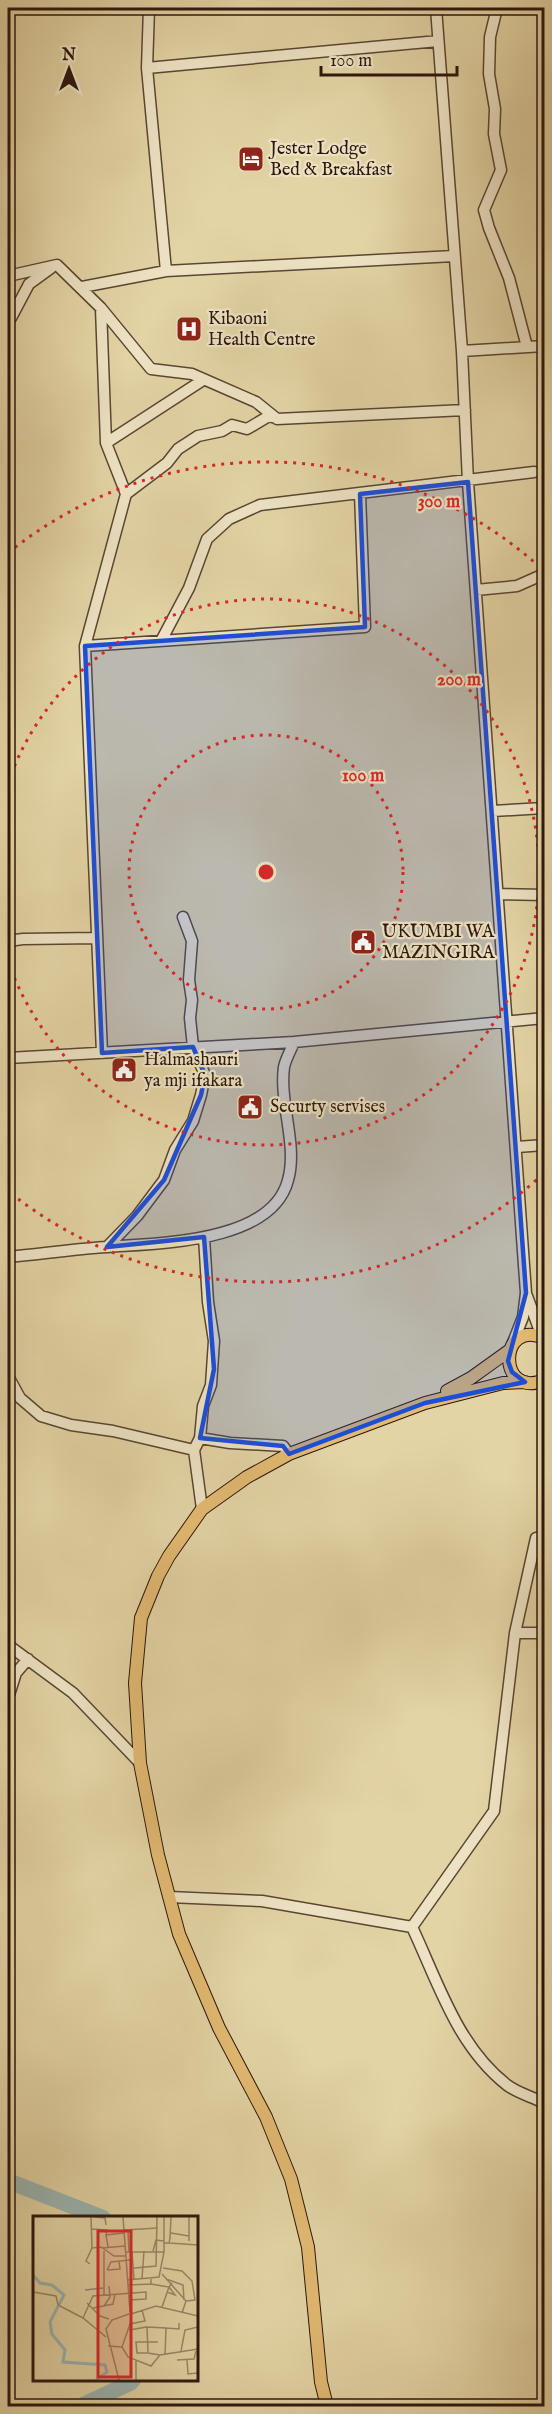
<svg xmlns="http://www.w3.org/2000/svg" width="552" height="2414" font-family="'IM FELL English',serif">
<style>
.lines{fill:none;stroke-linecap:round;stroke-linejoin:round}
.river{stroke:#9ab5b2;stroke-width:16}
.minor-casing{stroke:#5a4632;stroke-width:13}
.major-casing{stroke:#2c160c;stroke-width:14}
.minor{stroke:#ede3c4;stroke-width:10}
.major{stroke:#e2ba72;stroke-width:12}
.marked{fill:#1d4ed8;fill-opacity:0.2;stroke:#1d4ed8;stroke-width:4.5;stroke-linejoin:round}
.ring{fill:none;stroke:#d62828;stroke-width:3;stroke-dasharray:3 6}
.labels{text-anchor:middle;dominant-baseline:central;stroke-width:4.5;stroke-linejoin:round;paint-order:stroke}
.poi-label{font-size:18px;fill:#2c160c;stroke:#ede3c4;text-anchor:start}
.inset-river{fill:none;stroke:#9ab5b2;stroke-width:3}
.inset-road{fill:none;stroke:#9a8868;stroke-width:1.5}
.view{fill:#d62828;fill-opacity:0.15;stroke:#d62828;stroke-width:3}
.inset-edge{fill:none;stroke:#2c160c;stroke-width:3}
.centre{fill:#d62828;stroke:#ede3c4;stroke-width:3}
.ring-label{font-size:18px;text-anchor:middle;font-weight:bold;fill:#d62828;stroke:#ede3c4;stroke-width:4.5;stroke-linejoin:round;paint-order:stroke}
</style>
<rect width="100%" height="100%" fill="#e3d4a5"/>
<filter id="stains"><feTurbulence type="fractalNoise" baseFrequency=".00333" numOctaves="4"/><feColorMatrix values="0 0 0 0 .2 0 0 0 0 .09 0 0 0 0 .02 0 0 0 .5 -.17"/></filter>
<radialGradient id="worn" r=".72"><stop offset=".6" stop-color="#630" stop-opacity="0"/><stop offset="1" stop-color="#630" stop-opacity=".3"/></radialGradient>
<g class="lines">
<path class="river" d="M 8,2181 L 103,2218
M 81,2406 L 130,2383 L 133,2380"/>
<g class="minor-casing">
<path id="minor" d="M 436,8 L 462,351 L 468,482 L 526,1293 L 523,1317 L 512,1345
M 497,8 L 490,37 L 489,74 L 495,109 L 494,134 L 501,170 L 484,210 L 489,228 L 509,278 L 527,347
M 147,68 L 149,8
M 166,271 L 147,68 L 438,41
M 8,276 L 57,265 L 101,308 L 151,369 L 192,374 L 256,402 L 277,419 L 465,410
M 82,287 L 166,271 L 454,256
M 101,308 L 106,443 L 126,494 L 85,646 L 102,1053
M 11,318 L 29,284 L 51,268
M 462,351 L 544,346
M 106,443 L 203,380
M 126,494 L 167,463 L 178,449 L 198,436 L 222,431 L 232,425 L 247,429 L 269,416 L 276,418
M 476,590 L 517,586 L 544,574
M 161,641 L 189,588 L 207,539 L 229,519 L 260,505 L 534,472
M 85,646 L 365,627 L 360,494
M 493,811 L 544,808
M 498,894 L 544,895
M 8,941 L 23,939 L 96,938
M 8,1058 L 294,1042 L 544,1018
M 517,1147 L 544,1145
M 107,1247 L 137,1216 L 164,1180 L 175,1150 L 193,1121 L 201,1095 L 205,1075 L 193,1047 L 190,1018 L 192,1000 L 189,980 L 192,941 L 183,917
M 8,1257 C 41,1254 74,1249 107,1247 C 159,1243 272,1243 288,1180 C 298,1145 279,1103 284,1067 C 286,1058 291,1050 294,1042
M 527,1296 L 542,1337
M 8,1376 L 20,1398 L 41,1416 L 71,1425 L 113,1431 L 194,1450
M 200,1438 L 230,1443 L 283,1446 L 289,1454
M 202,1509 L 194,1450 L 200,1438 L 203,1406 L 211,1385 L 214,1341 L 208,1302 L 204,1237
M 515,1633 L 544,1633
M 8,1645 L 73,1693 L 140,1763
M 8,1698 L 16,1673 L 28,1659
M 169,1897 L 262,1901 L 412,1927 C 438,1982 457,2046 507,2085 C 517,2093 533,2097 544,2103
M 412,1927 L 494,1811 L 515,1633 L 536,1538 L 544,1536"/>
</g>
<g class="major-casing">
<path id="major" d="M 544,1338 C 497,1318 498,1400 544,1380
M 447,1391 L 471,1378 L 510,1350
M 327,2406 L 321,2382 L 308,2247 L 291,2179 L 266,2117 L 219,2028 L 179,1934 L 158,1855 L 140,1763 L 135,1683 L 141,1618 L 158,1576 L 169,1556 L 202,1509 L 247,1477 L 289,1454 L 425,1403 L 503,1383 L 525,1382"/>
</g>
<use href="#minor" class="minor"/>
<use href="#major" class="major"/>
</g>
<path class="marked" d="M 468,482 L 526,1293 L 508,1361 L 512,1372 L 525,1382 L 425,1403 L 289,1454 L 283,1446 L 200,1438 L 214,1369 L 204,1237 L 107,1247 L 164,1180 L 201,1095 L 205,1075 L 193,1047 L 102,1053 L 85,646 L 365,627 L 360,494 Z"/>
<g class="ring">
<circle cx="266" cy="872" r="137"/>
<path d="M8 783A273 273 0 1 1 8 961"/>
<path d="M543 1174A410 410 0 0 1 8 1191M8 553A410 410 0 0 1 543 570"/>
</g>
<defs>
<g id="hotel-square" transform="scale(1.35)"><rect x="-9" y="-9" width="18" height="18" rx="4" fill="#8f2418" stroke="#ede3c4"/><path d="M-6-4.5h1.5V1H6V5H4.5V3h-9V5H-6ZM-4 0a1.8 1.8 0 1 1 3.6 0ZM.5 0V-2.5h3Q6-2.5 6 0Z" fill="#fff"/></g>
<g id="hospital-square" transform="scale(1.35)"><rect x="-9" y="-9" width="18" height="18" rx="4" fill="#8f2418" stroke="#ede3c4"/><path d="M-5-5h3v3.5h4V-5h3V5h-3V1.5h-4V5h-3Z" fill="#fff"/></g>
<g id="civic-square" transform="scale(1.35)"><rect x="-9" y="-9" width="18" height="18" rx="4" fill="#8f2418" stroke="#ede3c4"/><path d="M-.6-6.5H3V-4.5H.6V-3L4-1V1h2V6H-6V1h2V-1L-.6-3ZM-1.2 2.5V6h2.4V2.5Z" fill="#fff"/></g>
</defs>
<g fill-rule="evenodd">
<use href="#hotel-square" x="251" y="159"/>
<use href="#hospital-square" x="189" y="329"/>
<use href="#civic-square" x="363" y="942"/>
<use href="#civic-square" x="124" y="1070"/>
<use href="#civic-square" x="250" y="1107"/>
</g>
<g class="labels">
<g class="poi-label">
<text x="270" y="149">Jester Lodge<tspan x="270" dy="21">Bed &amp; Breakfast</tspan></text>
<text x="208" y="319">Kibaoni<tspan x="208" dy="21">Health Centre</tspan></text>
<text x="382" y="932">UKUMBI WA<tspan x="382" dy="21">MAZINGIRA</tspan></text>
<text x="144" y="1060">Halmashauri<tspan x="144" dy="21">ya mji ifakara</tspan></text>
<text x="270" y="1107">Securty servises</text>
</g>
</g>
<g transform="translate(33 2216)">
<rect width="165" height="165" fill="#e3d4a5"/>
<path class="inset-river" d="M 0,59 L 7,67 L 19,69 L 31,79 L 17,106 L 19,118 L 32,134 L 30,146 L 72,149 L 74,156 L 63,164"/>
<path class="inset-road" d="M 58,1 L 59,32M 61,1 L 72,2 L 73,9M 90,1 L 97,96M 58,13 L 74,14 L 73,19M 91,14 L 125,12M 95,15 L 96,36M 138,17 L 156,20M 156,25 L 156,1M 131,27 L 131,1M 136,27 L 165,29M 75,31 L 73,19 L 91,17M 69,32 L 92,30M 120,35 L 123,24 L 131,25M 92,36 L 131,36 L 126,61 L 94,64M 99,36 L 101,63M 131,36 L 131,27 L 136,27 L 137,22 L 138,1M 57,48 L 53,45 L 59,32 L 68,31 L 81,40 L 93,40M 101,52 L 123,50 L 124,1M 130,52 L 149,55 L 159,65 L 162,84 L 153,85M 74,54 L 78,46 L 97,44M 74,54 L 87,53 L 86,45M 129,58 L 153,85 L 149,97M 109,63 L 111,35M 118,63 L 118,68 L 136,71 L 129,91M 133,63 L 150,69 L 151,84M 95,69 L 118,68M 52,74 L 70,72M 0,76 L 23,80 L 25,89 L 50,102 L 73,121M 134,76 L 142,79 L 136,71 L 139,67M 71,79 L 71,35M 54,87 L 67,100 L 76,103M 71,90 L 77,81 L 76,70M 60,92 L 80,88 L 82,78M 98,98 L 123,90 L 165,100M 50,102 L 60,80 L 113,76 L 113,83 L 96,84M 114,111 L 133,112 L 132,139M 133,112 L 146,113 L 146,107M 96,114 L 114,111 L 115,137 L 127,139M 75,130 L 89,131 L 95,141 L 118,150 L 127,139 L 165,133M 89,131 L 97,108 L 112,105 L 109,94M 148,135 L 152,114 L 165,111M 114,137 L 104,137 L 103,126 L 125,126M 144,144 L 161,143 L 163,135M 154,144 L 155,158 L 165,157M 86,164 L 73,113 L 79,104 L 96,98M 103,164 L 103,145"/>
<path class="view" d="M 65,15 L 98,15 L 98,161 L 65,161 Z"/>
<rect width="165" height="165" class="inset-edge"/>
</g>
<circle cx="266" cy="872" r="9" class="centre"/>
<g class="ring-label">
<text x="439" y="507">300 m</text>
<text x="459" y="685">200 m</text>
<text x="363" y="781">100 m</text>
</g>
<rect width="552" height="2414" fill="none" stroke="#e3d4a5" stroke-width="30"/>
<rect x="9" y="9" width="534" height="2396" fill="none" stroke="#2c160c" stroke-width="3"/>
<rect x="15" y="15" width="522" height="2384" fill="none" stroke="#2c160c" stroke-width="1.5"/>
<g transform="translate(69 69)" stroke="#ede3c4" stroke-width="4.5" paint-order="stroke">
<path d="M0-4.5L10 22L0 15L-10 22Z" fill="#2c160c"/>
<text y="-9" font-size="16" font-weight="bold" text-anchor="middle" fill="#2c160c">N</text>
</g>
<path d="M321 66v9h136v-9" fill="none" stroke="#2c160c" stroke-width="3"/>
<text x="330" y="66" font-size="18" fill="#2c160c" stroke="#ede3c4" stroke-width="4.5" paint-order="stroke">100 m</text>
<rect width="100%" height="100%" filter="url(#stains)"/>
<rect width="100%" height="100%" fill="url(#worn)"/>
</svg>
